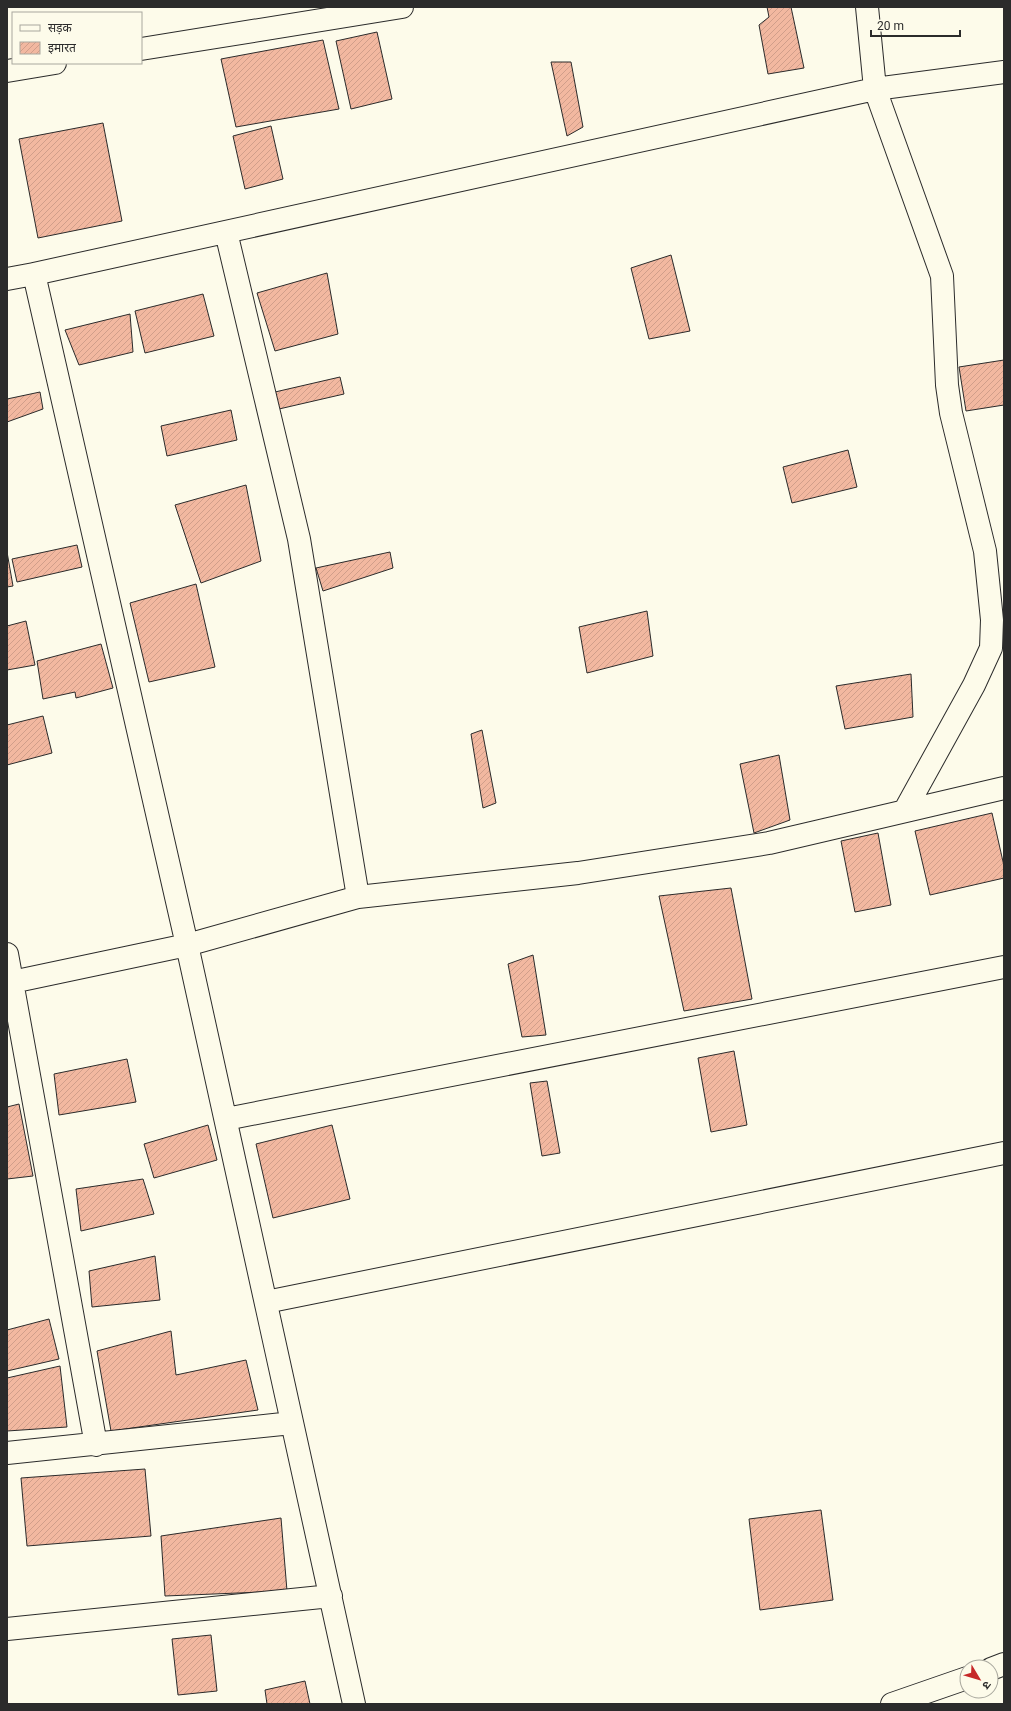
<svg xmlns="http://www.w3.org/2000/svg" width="1011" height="1711" font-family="Roboto,'Noto Sans Devanagari',sans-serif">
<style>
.building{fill:url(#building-hatch);stroke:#2b2b2b}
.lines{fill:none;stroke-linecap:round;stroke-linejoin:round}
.minor-casing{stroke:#2b2b2b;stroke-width:24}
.minor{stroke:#fdfbea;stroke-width:22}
</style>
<defs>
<pattern id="building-hatch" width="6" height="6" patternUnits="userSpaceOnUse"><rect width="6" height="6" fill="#f2b8a0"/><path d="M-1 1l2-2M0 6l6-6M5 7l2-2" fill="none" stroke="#d09e8a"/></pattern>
</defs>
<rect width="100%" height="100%" fill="#fdfbea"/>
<path class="building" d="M 767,7 L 791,7 L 804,68 L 768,74 L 759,25 L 769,17 Z
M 377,32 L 392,99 L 351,109 L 336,41 Z
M 323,40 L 339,109 L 236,127 L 221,59 Z
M 551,62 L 571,62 L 583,127 L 567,136 Z
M 103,123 L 122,221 L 38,238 L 19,139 Z
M 271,126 L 283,179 L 245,189 L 233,136 Z
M 671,255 L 690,331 L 649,339 L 631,268 Z
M 327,273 L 338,334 L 275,351 L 257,293 Z
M 203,294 L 214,336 L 145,353 L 135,311 Z
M 130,314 L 133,352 L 79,365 L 65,330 Z
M 1004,360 L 1004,405 L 966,411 L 959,367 Z
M 340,377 L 344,394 L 279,409 L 275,392 Z
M 40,392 L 43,409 L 7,422 L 7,399 Z
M 231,410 L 237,440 L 167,456 L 161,426 Z
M 848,450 L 857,487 L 792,503 L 783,467 Z
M 246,485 L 261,561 L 201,583 L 175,505 Z
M 77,545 L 82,567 L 17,582 L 12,559 Z
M 7,552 L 13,586 L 7,587 Z
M 390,552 L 393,568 L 323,591 L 316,568 Z
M 196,584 L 215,667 L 149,682 L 130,603 Z
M 647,611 L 653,656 L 587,673 L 579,627 Z
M 26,621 L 35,665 L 7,670 L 7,626 Z
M 101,644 L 113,688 L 76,698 L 75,692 L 43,699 L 37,661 Z
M 911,674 L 913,717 L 845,729 L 836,686 Z
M 43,716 L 52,753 L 7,765 L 7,725 Z
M 482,730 L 496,803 L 483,808 L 471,734 Z
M 779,755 L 790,820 L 754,833 L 740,764 Z
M 992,813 L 1004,866 L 1004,878 L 930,895 L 915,831 Z
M 878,833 L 891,905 L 855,912 L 841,841 Z
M 731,888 L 752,999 L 684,1011 L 659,896 Z
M 533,955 L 546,1035 L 522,1037 L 508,964 Z
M 734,1051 L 747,1125 L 711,1132 L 698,1058 Z
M 127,1059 L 136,1102 L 59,1115 L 54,1074 Z
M 547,1081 L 560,1153 L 542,1156 L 530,1083 Z
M 19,1104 L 33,1176 L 7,1179 L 7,1107 Z
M 208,1125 L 217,1160 L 154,1178 L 144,1144 Z
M 332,1125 L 350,1199 L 273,1218 L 256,1144 Z
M 143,1179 L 154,1214 L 81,1231 L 76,1189 Z
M 155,1256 L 160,1300 L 92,1307 L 89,1271 Z
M 49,1319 L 59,1359 L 7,1371 L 7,1330 Z
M 171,1331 L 176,1375 L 246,1360 L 258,1410 L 111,1431 L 97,1351 Z
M 60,1366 L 67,1427 L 7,1431 L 7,1378 Z
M 145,1469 L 151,1536 L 27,1546 L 21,1478 Z
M 821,1510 L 833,1600 L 760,1610 L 749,1519 Z
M 281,1518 L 287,1591 L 165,1596 L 161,1536 Z
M 211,1635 L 217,1691 L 178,1695 L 172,1639 Z
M 305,1681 L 310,1704 L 267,1704 L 265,1690 Z"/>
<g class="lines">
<g class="minor-casing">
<path id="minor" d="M 867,7 L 875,89 L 942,276 L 947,385 L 951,413 L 985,551 L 992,620 L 991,648 L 974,685 L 905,810
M 141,49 L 402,7
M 7,71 L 55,63
M 226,232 L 299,539 L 358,897
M 34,274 L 187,945 L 354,1704
M 7,279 L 34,274 L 875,89 L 1004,72
M 7,954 L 96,1445
M 12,982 L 187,945 L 358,897 L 578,873 L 769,843 L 1004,788
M 226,1119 L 1004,967
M 266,1302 L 1004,1153
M 7,1453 L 292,1423
M 7,1629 L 331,1596
M 991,1669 L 1004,1664
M 892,1704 L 967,1678"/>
</g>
<use href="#minor" class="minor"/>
</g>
<rect width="1011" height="1711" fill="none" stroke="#2b2b2b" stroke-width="16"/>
<rect x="12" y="12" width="130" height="52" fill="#fdfbea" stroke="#a9a89e"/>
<rect x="20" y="25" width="20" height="6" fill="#fdfbea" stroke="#a9a89e"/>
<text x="48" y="32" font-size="12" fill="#2b2b2b">सड़क</text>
<rect x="20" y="42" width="20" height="12" fill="url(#building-hatch)" stroke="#a9a89e"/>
<text x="48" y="52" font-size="12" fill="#2b2b2b">इमारत</text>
<g transform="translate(979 1679) rotate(128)"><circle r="19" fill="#fdfbea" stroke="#a9a89e"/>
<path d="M0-3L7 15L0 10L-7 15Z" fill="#c62828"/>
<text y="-6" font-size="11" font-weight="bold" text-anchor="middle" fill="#2b2b2b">उ</text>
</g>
<path d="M871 30v6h89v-6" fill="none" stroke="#2b2b2b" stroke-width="2"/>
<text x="877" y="30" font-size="12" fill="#2b2b2b" stroke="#fdfbea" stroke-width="3" paint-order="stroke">20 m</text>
</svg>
